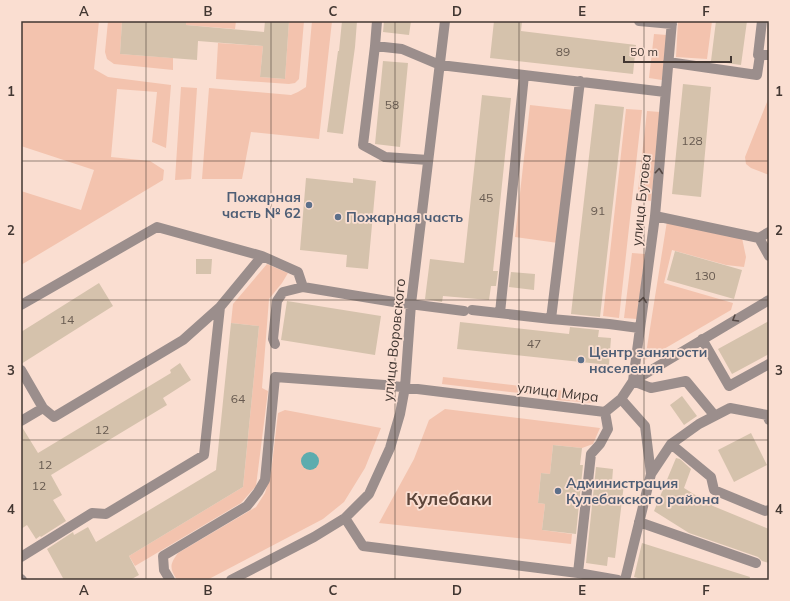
<svg xmlns="http://www.w3.org/2000/svg" width="790" height="601" font-family="Mulish,sans-serif">
<style>
.green{fill:#f3c3ae}
.water{fill:#5cacae}
.building{fill:#d5c2ac}
.lines{fill:none;stroke-linecap:round;stroke-linejoin:round}
.minor{stroke:#9b8e8c;stroke-width:10}
.oneway{stroke:#544844}
.grid{fill:none;stroke:#423732;stroke-width:1;stroke-opacity:0.55}
.service-dot{fill:#5c6f8a;stroke:#faded1;stroke-width:1.5}
.labels{text-anchor:middle;dominant-baseline:central;stroke-width:3.5;stroke-linejoin:round;paint-order:stroke}
.number-label{font-size:12px;fill:#675a50}
.service-label{font-size:14px;font-weight:bold;fill:#4e5e75;stroke:#faded1;text-anchor:start}
.street-label{font-size:14px;fill:#423732;stroke:#faded1}
.district-label{font-size:18px;font-weight:bold;fill:#5c453a;stroke:#faded1}
.neatline{fill:none;stroke:#423732;stroke-width:1.5}
.grid-label{font-size:13px;text-anchor:middle;font-weight:bold;fill:#423732}
</style>
<rect width="100%" height="100%" fill="#faded1"/>
<path class="green" d="M 21,21 L 99,21 L 94,69 L 108,77 L 171,85 L 166,148 L 152,142 L 157,92 L 117,89 L 111,157 L 150,161 L 164,170 L 163,180 L 21,265 L 21,191 L 81,210 L 94,170 L 21,146 Z
M 108,21 L 122,21 L 120,54 L 173,58 L 173,70 L 114,64 L 107,59 L 105,52 Z
M 186,21 L 236,21 L 235,29 L 186,25 Z
M 289,21 L 304,21 L 299,79 L 295,83 L 289,84 L 216,79 L 218,43 L 263,46 L 260,77 L 285,79 Z
M 312,21 L 332,21 L 319,139 L 251,132 L 242,179 L 202,179 L 209,88 L 291,95 L 298,92 L 306,87 Z
M 678,21 L 712,21 L 707,59 L 676,57 Z
M 654,34 L 667,35 L 662,80 L 649,78 Z
M 181,87 L 197,88 L 191,179 L 175,180 Z
M 769,97 L 769,175 L 751,168 L 746,164 L 745,157 Z
M 530,105 L 574,110 L 558,243 L 515,237 Z
M 626,109 L 642,110 L 619,318 L 603,316 Z
M 647,111 L 660,112 L 651,201 L 637,199 Z
M 667,221 L 742,238 L 746,257 L 744,267 L 726,265 L 672,250 L 664,283 L 733,303 L 731,310 L 645,360 Z
M 632,253 L 645,254 L 637,319 L 624,318 Z
M 267,264 L 288,273 L 282,283 L 269,299 L 262,388 L 268,391 L 256,486 L 241,503 L 135,566 L 129,556 L 243,487 L 259,326 L 231,323 L 233,304 Z
M 443,377 L 537,388 L 536,395 L 442,384 Z
M 557,390 L 595,394 L 594,403 L 556,400 Z
M 445,409 L 600,428 L 593,444 L 582,448 L 553,445 L 550,474 L 541,473 L 538,503 L 545,504 L 542,530 L 572,534 L 571,544 L 379,523 L 414,459 L 429,420 Z
M 285,410 L 381,428 L 365,468 L 344,502 L 323,519 L 207,580 L 177,580 C 169,568 170,564 178,553 L 256,507 L 265,493 L 271,473 L 278,413 Z"/>
<path class="water" d="M301 461a9 9 0 1 1 18 0a9 9 0 1 1-18 0Z"/>
<path class="building" d="M 122,21 L 186,21 L 186,25 L 264,32 L 265,21 L 289,21 L 285,79 L 260,77 L 263,46 L 198,41 L 197,60 L 120,54 Z
M 342,21 L 357,21 L 355,47 L 343,134 L 327,132 L 338,51 L 339,51 Z
M 384,21 L 411,21 L 409,35 L 383,32 Z
M 494,21 L 522,21 L 521,31 L 636,45 L 633,74 L 490,58 Z
M 716,21 L 747,21 L 741,65 L 711,61 Z
M 383,61 L 408,63 L 400,147 L 375,144 Z
M 683,84 L 711,87 L 701,197 L 672,194 Z
M 482,95 L 511,98 L 493,271 L 498,271 L 496,286 L 491,286 L 489,300 L 443,296 L 442,302 L 425,299 L 430,259 L 464,263 Z
M 595,104 L 624,107 L 600,317 L 571,314 Z
M 306,178 L 353,183 L 353,178 L 376,181 L 368,269 L 346,267 L 347,255 L 300,250 Z
M 675,251 L 742,270 L 734,299 L 667,280 Z
M 196,259 L 212,259 L 211,274 L 196,274 Z
M 511,272 L 535,274 L 534,290 L 509,287 Z
M 99,283 L 113,306 L 21,364 L 21,332 Z
M 287,301 L 381,316 L 375,355 L 281,340 Z
M 769,321 L 769,354 L 732,374 L 718,349 Z
M 460,322 L 569,334 L 570,327 L 599,330 L 598,337 L 611,338 L 609,365 L 457,349 Z
M 231,323 L 259,326 L 243,487 L 129,556 L 139,575 L 130,580 L 64,580 L 47,549 L 73,532 L 74,535 L 88,527 L 96,542 L 216,470 Z
M 180,363 L 191,380 L 163,398 L 167,405 L 51,475 L 62,495 L 53,500 L 66,521 L 41,537 L 40,536 L 36,539 L 27,525 L 21,529 L 21,427 L 22,427 L 38,453 L 171,373 L 170,370 Z
M 682,396 L 697,416 L 684,425 L 670,405 Z
M 751,433 L 767,465 L 734,482 L 718,450 Z
M 553,445 L 582,448 L 580,465 L 583,465 L 576,534 L 542,530 L 545,504 L 538,503 L 541,473 L 550,474 Z
M 676,458 L 680,459 L 691,469 L 684,488 L 713,506 L 769,529 L 769,563 L 762,561 L 758,557 L 689,533 L 654,511 Z
M 596,467 L 613,469 L 612,482 L 624,484 L 615,558 L 608,557 L 607,566 L 586,563 Z
M 642,543 L 750,577 L 749,580 L 645,580 L 634,577 Z"/>
<g class="lines">
<path class="minor" d="M 639,21 L 672,24
M 375,46 L 377,21
M 760,55 L 758,55 L 762,21
M 668,62 L 757,75 L 760,55 L 769,55
M 428,160 L 385,157 L 363,145 L 375,46 L 402,49 L 440,65 L 665,92
M 655,216 L 759,238 L 769,256
M 759,238 L 769,232
M 21,305 L 157,227 L 262,256
M 472,310 L 551,319 L 609,324 L 639,328
M 500,313 L 524,75
M 551,319 L 580,81
M 702,339 L 729,386 L 769,364
M 275,344 L 273,339 L 277,301 L 283,292 L 303,287
M 21,370 L 43,408
M 633,381 L 655,216 L 672,21
M 633,381 L 651,388 L 686,381 L 715,416
M 621,399 L 645,426 L 651,474
M 21,421 L 43,408 L 54,417 L 183,340 L 220,307
M 671,444 L 711,477 L 714,490 L 765,511 L 769,510
M 345,518 L 363,546 L 578,573 L 618,580
M 639,522 L 756,563
M 21,557 L 92,513 L 106,514 L 204,455 L 220,307 L 262,256 L 298,272 L 303,287 L 394,302 L 464,311
M 578,573 L 591,454 L 600,444 L 608,429 L 605,412
M 21,579 L 22,580
M 170,580 L 164,570 L 163,556 L 247,506 L 258,492 L 265,480 L 275,377 L 385,385 L 605,412 L 621,399 L 633,381 L 769,300
M 231,580 L 314,537 L 345,518 L 369,494 L 390,448 L 400,414 L 405,387 L 411,304 L 445,21
M 625,580 L 651,474 L 671,444 L 699,424 L 730,408 L 767,415 L 769,420"/>
</g>
<defs><path id="oneway-chevron" d="M-2-3.5L2.5 0L-2 3.5" fill="none" stroke-width="1.6" stroke-linecap="round" stroke-linejoin="round"/></defs>
<g class="oneway">
<use href="#oneway-chevron" transform="translate(659 171) rotate(-85)"/>
<use href="#oneway-chevron" transform="translate(643 300) rotate(-82)"/>
<use href="#oneway-chevron" transform="translate(735 319) rotate(149)"/>
</g>
<path class="grid" d="M 146,21 L 146,580M 271,21 L 271,580M 395,21 L 395,580M 519,21 L 519,580M 644,21 L 644,580M 21,161 L 769,161M 21,300 L 769,300M 21,440 L 769,440"/>
<g class="service-dot">
<circle cx="309" cy="205" r="4"/>
<circle cx="338" cy="217" r="4"/>
<circle cx="581" cy="360" r="4"/>
<circle cx="558" cy="491" r="4"/>
</g>
<g class="labels">
<g class="number-label">
<text x="563" y="51">89</text>
<text x="392" y="104">58</text>
<text x="692" y="140">128</text>
<text x="486" y="197">45</text>
<text x="598" y="210">91</text>
<text x="705" y="275">130</text>
<text x="67" y="319">14</text>
<text x="534" y="343">47</text>
<text x="238" y="398">64</text>
<text x="102" y="429">12</text>
<text x="45" y="464">12</text>
<text x="39" y="485">12</text>
</g>
<g class="service-label">
<text x="301" y="197" text-anchor="end">Пожарная<tspan x="301" dy="16">часть № 62</tspan></text>
<text x="346" y="217">Пожарная часть</text>
<text x="589" y="352">Центр занятости<tspan x="589" dy="16">населения</tspan></text>
<text x="566" y="483">Администрация<tspan x="566" dy="16">Кулебакского района</tspan></text>
</g>
<g class="street-label">
<text transform="translate(641 200) rotate(-84)">улица Бутова</text>
<text transform="translate(394 340) rotate(-84)">улица Воровского</text>
<text transform="translate(558 392) rotate(7)">улица Мира</text>
</g>
<g class="district-label">
<text x="449" y="498">Кулебаки</text>
</g>
</g>
<rect width="790" height="601" fill="none" stroke="#faded1" stroke-width="44"/>
<path d="M624 56v6h107v-6" fill="none" stroke="#423732" stroke-width="2"/>
<text x="630" y="56" font-size="12" fill="#423732" stroke="#faded1" stroke-width="3" paint-order="stroke">50 m</text>
<rect x="22" y="22" width="746" height="557" class="neatline"/>
<g class="grid-label">
<text x="84" y="16">A</text>
<text x="208" y="16">B</text>
<text x="333" y="16">C</text>
<text x="457" y="16">D</text>
<text x="582" y="16">E</text>
<text x="706" y="16">F</text>
<text x="11" y="96">1</text>
<text x="779" y="96">1</text>
<text x="11" y="235">2</text>
<text x="779" y="235">2</text>
<text x="11" y="375">3</text>
<text x="779" y="375">3</text>
<text x="11" y="514">4</text>
<text x="779" y="514">4</text>
<text x="84" y="595">A</text>
<text x="208" y="595">B</text>
<text x="333" y="595">C</text>
<text x="457" y="595">D</text>
<text x="582" y="595">E</text>
<text x="706" y="595">F</text>
</g>
</svg>
